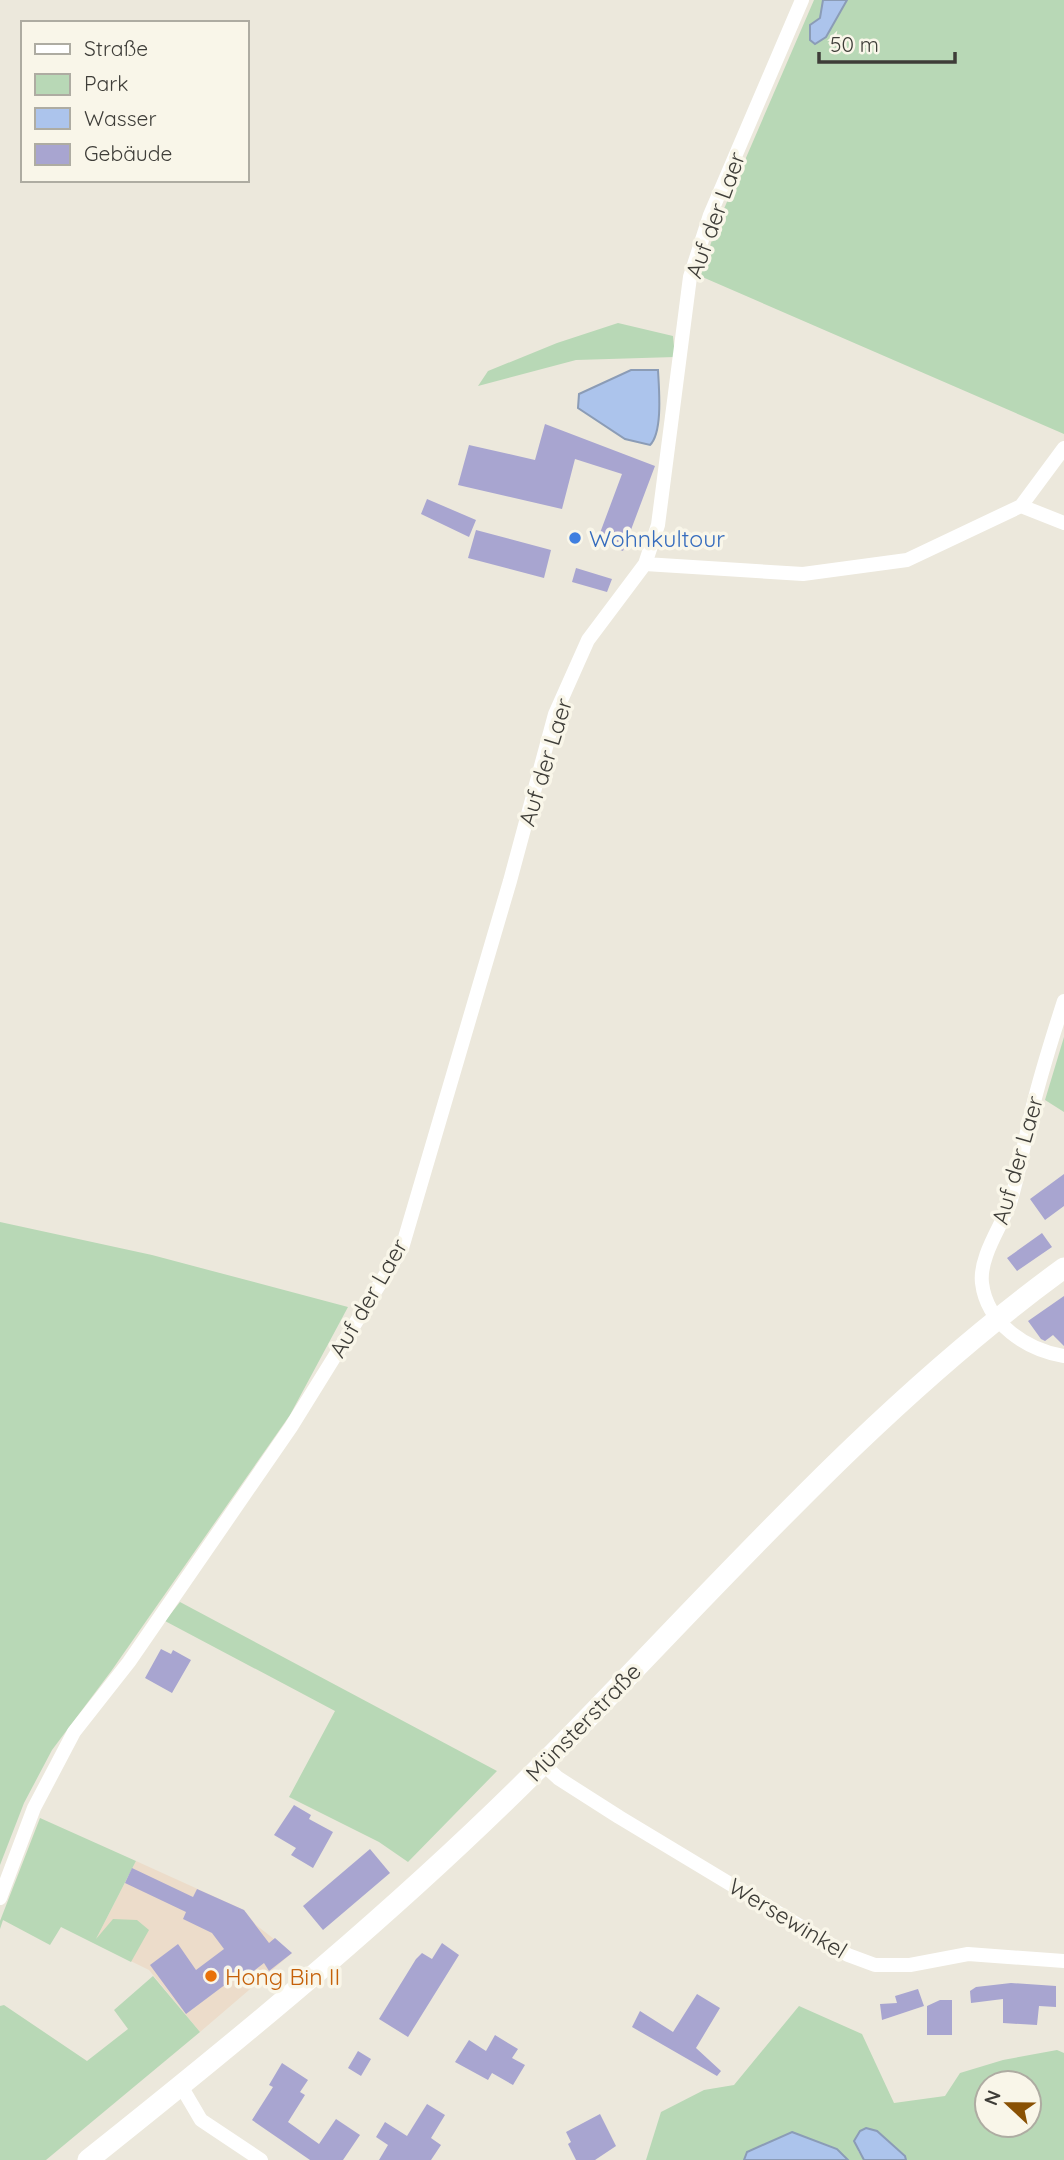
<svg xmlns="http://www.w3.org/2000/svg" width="1064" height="2160" font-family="Quicksand,sans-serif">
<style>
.commercial{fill:#ecdcca}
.green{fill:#b8d8b6;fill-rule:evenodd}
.water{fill:#acc4ec;stroke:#8b9cb6;stroke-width:2}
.building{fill:#a8a5d0}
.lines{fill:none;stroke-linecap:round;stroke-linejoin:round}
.street{stroke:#fff;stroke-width:14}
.secondary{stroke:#fff;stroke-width:21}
.shop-dot{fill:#3f7fe0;stroke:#f9f6e9;stroke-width:2.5}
.food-dot{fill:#e8710a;stroke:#f9f6e9;stroke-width:2.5}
.labels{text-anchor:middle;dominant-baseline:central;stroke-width:7;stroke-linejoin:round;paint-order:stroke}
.street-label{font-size:23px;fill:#3e3d38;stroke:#f9f6e9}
.shop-label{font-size:23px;fill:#366cbe;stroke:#f9f6e9;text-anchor:start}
.food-label{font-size:23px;fill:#c56008;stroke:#f9f6e9;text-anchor:start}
</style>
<rect width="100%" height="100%" fill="#ece8dc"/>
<path class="commercial" d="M 136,1861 L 244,1910 L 256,1925 L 292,1953 L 200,2032 L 149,1970 L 94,1943 Z"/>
<path class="green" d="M 814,0 L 823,0 L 820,18 L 826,37 L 847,0 L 1064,0 L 1064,434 L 700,276 L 717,225 Z
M 618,323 L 673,336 L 675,357 L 576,360 L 478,386 L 488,371 L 557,343 Z
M 1064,1037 L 1064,1112 L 1045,1100 Z
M 0,1222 L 152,1255 L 348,1307 L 290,1415 L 112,1670 L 52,1750 L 24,1803 L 0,1865 Z
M 180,1602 L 497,1771 L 408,1862 L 379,1842 L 289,1797 L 335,1711 L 165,1621 Z
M 40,1818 L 136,1861 L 96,1939 L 113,1919 L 137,1920 L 149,1930 L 131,1962 L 61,1927 L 50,1945 L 3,1920 L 0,1929 L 0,1921 Z
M 153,1976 L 200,2032 L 46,2160 L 0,2160 L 0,2006 L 4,2005 L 87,2061 L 128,2029 L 114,2010 Z
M 799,2006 L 862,2034 L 894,2103 L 945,2096 L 960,2073 L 1003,2060 L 1057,2050 L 1064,2053 L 1064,2160 L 906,2160 L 905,2155 L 877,2131 L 866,2128 L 858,2151 L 864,2160 L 848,2160 L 837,2149 L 792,2132 L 747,2152 L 744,2160 L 646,2160 L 661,2112 L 704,2090 L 734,2085 ZM 987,2083 L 1029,2083 L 1029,2125 L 987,2125 Z"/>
<path class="water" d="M 823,0 L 847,0 L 826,37 L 815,44 L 810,40 L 810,25 L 820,18 Z
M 631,370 L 658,370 C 659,389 663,432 650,445 L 625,439 L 578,408 L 579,394 Z
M 866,2128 L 877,2131 L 905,2156 L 906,2160 L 864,2160 L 854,2141 L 860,2131 Z
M 792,2132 L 837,2149 L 848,2160 L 744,2160 L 747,2152 Z"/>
<path class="building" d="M 545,424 L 655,466 L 623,551 L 597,541 L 622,474 L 575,459 L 562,509 L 458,485 L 469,445 L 535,460 Z
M 427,499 L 476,520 L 469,537 L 421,514 Z
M 476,530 L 551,550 L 544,578 L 468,558 Z
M 576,568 L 612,579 L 607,592 L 572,582 Z
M 1064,1174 L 1064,1206 L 1045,1220 L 1030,1199 Z
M 1042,1233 L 1052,1247 L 1017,1271 L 1007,1258 Z
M 1064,1296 L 1064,1346 L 1053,1335 L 1045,1341 L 1041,1339 L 1028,1321 Z
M 161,1649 L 171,1654 L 173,1650 L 191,1660 L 172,1693 L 145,1678 Z
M 294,1805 L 311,1815 L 309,1819 L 333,1832 L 313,1868 L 291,1855 L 296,1848 L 274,1835 Z
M 370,1849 L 390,1873 L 323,1930 L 303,1906 Z
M 132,1868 L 193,1897 L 197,1889 L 244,1910 L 269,1943 L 275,1938 L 292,1953 L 269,1971 L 264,1963 L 238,1983 L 234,1978 L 186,2014 L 150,1965 L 178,1944 L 196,1970 L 224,1949 L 212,1933 L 183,1919 L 186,1912 L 125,1883 Z
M 442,1943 L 459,1955 L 408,2037 L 379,2019 L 416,1959 L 422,1953 L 432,1959 Z
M 1011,1983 L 1056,1986 L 1056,2007 L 1039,2006 L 1037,2025 L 1003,2023 L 1003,1999 L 971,2003 L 970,1991 L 976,1987 Z
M 918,1989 L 924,2006 L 882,2020 L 880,2004 L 897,2003 L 895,1996 Z
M 697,1994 L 720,2008 L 696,2048 L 721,2071 L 717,2076 L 632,2027 L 640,2011 L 673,2032 Z
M 940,2000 L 952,2000 L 952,2035 L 927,2035 L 927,2006 Z
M 495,2035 L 518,2049 L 512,2058 L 525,2065 L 513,2085 L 492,2073 L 488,2080 L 455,2062 L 469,2040 L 486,2051 Z
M 358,2051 L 371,2059 L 361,2076 L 348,2068 Z
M 282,2063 L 308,2080 L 300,2092 L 305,2095 L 288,2122 L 319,2144 L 336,2119 L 360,2135 L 343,2160 L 310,2160 L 252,2120 L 273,2087 L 269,2085 Z
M 427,2104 L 445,2115 L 431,2138 L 441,2145 L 431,2160 L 379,2160 L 388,2145 L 376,2137 L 385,2122 L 407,2136 Z
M 600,2114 L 616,2146 L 595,2160 L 576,2160 L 568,2144 L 571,2142 L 566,2132 Z"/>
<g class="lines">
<path class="street" d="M 1021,506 L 1064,523
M 645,564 L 658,525 L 690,277 L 710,215 L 802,0
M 1064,1001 C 1052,1038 1040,1076 1031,1114 C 1024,1143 1019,1174 1010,1203 C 1001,1227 979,1257 982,1283 C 987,1324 1027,1350 1064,1356
M 543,1764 L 558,1778 L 619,1817 L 848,1955 L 875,1965 L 910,1965 L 968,1954 L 1064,1961
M 0,1898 L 34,1808 L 74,1732 L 129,1662 L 291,1427 L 402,1248 L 510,881 L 555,714 L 588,640 L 645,564 L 803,574 L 907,560 L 1021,506 L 1064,448
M 181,2086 L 201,2120 L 261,2160"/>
<path class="secondary" d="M 88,2160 C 245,2035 402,1906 544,1763 C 712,1593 870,1409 1064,1268"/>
</g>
<circle class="shop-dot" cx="575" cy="538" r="7"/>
<circle class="food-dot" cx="211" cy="1976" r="7"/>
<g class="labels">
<g class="street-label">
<text transform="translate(715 215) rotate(-70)">Auf der Laer</text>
<text transform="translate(545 762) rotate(-73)">Auf der Laer</text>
<text transform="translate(1017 1160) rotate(-74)">Auf der Laer</text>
<text transform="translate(368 1298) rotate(-60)">Auf der Laer</text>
<text transform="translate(583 1722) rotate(-46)">Münsterstraße</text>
<text transform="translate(788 1918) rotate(31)">Wersewinkel</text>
</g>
<g class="shop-label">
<text x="589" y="538">Wohnkultour</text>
</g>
<g class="food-label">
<text x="225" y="1976">Hong Bin II</text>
</g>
</g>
<rect x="21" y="21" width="228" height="161" fill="#f9f6e9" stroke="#aeaca2" stroke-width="2"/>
<rect x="35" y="44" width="35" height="10" fill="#ffffff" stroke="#aeaca2" stroke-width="2"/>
<text x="84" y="56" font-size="21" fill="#3e3d38">Straße</text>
<rect x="35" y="74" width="35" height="21" fill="#b8d8b6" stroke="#aeaca2" stroke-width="2"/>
<text x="84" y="91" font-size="21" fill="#3e3d38">Park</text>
<rect x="35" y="108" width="35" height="21" fill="#acc4ec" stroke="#aeaca2" stroke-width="2"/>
<text x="84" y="126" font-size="21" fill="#3e3d38">Wasser</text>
<rect x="35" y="144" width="35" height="21" fill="#a8a5d0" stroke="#aeaca2" stroke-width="2"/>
<text x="84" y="161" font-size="21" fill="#3e3d38">Gebäude</text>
<g transform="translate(1008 2104) rotate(292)"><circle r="33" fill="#f9f6e9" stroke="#aeaca2" stroke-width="2"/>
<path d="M0-5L12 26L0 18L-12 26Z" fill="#895104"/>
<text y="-10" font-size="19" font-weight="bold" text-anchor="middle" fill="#3e3d38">N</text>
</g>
<path d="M819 52v10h136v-10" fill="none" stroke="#3e3d38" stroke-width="3.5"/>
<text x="830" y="52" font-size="21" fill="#3e3d38" stroke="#f9f6e9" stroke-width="5" paint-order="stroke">50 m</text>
</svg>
